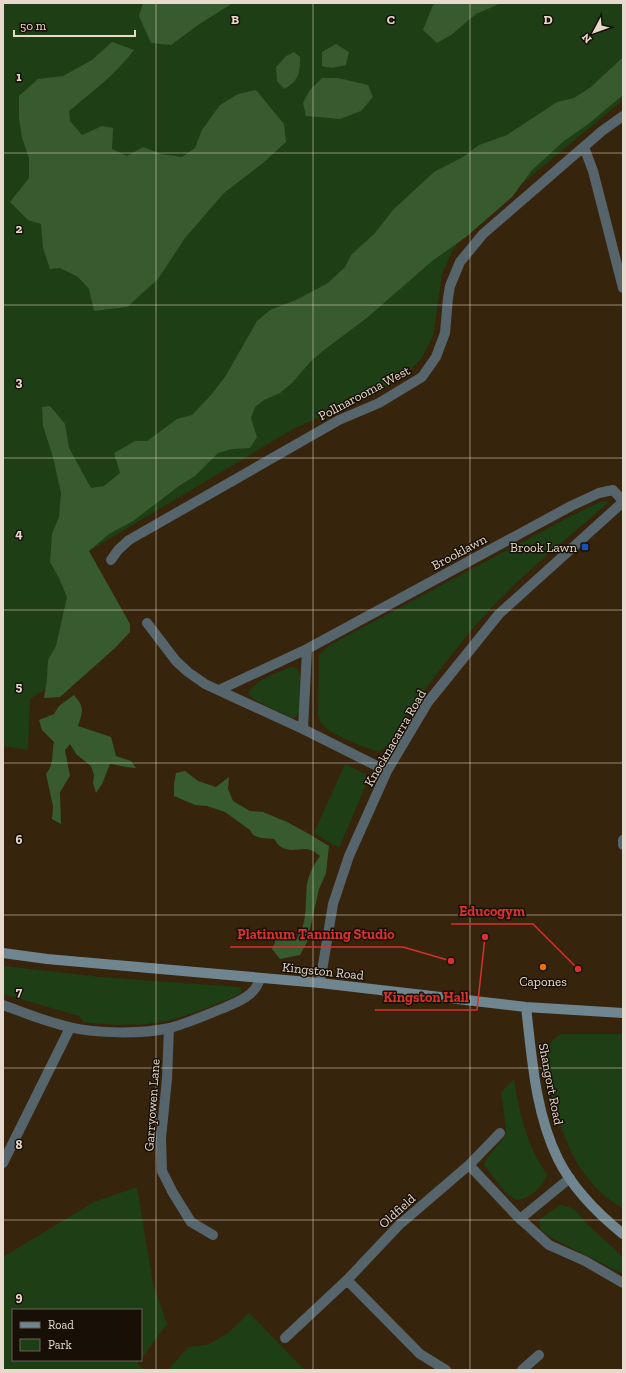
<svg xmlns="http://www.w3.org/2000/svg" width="626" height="1373" font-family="'Zilla Slab',serif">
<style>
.green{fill:#1e3f15}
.forest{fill:#385a2f}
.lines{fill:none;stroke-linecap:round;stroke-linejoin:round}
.street{stroke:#56646b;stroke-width:10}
.secondary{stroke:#6f8691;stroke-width:10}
.grid{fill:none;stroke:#e7dacd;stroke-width:1;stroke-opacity:0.55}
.transit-dot{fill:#1a4fb4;stroke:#180f06;stroke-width:1.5}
.food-dot{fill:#e8710a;stroke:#180f06;stroke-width:1.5}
.labels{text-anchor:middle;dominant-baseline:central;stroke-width:3;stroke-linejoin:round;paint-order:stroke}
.street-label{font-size:13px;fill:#e7dacd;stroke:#180f06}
.poi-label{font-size:13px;fill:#e7dacd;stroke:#180f06;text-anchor:end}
.grid-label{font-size:13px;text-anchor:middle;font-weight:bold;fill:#e7dacd;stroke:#180f06;stroke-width:3;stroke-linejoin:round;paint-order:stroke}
.leader{fill:none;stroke:#d73130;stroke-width:1.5}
.callout-dot{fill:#d73130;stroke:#180f06;stroke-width:1.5}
.callout-label{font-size:14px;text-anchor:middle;font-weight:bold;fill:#d73130;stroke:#180f06;stroke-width:3;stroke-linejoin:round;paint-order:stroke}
</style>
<rect width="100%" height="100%" fill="#37240d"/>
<path class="green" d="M 3,3 L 623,3 L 623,100 L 466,230 L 452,252 L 442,274 L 433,336 L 421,359 L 407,374 L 382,389 L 293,429 L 89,551 L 52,685 L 30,699 L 28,750 L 3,746 Z
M 602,501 L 609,502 C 561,544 509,584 469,633 C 447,660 426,687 406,716 C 397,728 392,743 380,752 C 367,749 329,734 322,724 C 320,722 319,718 318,715 L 319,655 L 330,645 L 569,517 Z
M 291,667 L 297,668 L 300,675 L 299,712 L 296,717 L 292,718 L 255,700 L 248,694 C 252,681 279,672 291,667 Z
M 345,764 L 365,774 L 368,780 L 339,848 L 314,833 Z
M 3,966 L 100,977 L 238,987 L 241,988 L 241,992 L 236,996 C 218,1003 200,1011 181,1017 C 150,1027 115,1026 83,1022 L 79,1016 L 69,1013 L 3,994 Z
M 562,1034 L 623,1034 L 623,1208 C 604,1198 593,1186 581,1169 C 566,1148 525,1045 562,1034 Z
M 514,1079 C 519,1112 527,1147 547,1174 C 543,1187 530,1199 516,1200 L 506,1193 L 484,1165 L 487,1158 L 505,1136 L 506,1129 L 501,1092 Z
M 137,1187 L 153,1284 L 167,1324 L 141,1359 L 141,1310 L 13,1310 L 13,1360 L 140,1360 L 137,1364 L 145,1370 L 3,1370 L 3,1257 L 94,1202 Z
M 560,1205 L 569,1207 L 575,1210 L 588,1225 L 623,1257 L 623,1274 L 552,1238 L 542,1231 L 539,1224 L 540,1219 Z
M 249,1313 L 305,1370 L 168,1370 L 188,1347 L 207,1345 L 227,1334 Z"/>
<path class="forest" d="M 143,3 L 233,3 L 198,25 L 171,45 L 151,43 L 139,16 Z
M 437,3 L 499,3 L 499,4 L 476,14 L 451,35 L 437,43 L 423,30 L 433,5 Z
M 112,42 L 134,50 C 115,75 93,91 69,111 L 70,121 L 82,135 L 102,126 L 113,128 L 112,149 L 127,156 L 143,147 L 161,154 L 182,157 L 195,148 L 202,130 L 220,105 L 238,94 L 256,90 L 284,124 L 286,142 L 263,163 L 224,193 L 185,238 L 158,279 L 127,307 L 94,311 L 89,289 L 78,277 L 60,268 L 50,269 L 43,248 L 41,224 L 28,220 L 10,202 L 29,178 L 29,158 L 22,138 L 19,118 L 19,96 L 38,79 L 63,76 L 92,60 Z
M 336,44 L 349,52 L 346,65 L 332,68 L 322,66 L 322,52 Z
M 294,52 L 300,57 C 300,73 299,81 284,89 L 277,81 L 276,67 L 286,56 Z
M 623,57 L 623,95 L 587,125 L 564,141 L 532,170 L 512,197 L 466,237 L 432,261 L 368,317 L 324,350 L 311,361 L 292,383 L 280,393 L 264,400 L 255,407 L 251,418 L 257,437 L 250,448 L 232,449 L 218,453 L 195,476 L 179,486 L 133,521 L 109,534 L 89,551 L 130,624 L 130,632 L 115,648 L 60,697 L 44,698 L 47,679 L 48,660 L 56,646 L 67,597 L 59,578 L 50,562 L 52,534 L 59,517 L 61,493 L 53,457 L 43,426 L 42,407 L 50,406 L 65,424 L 69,448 L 91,488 L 104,486 L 120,473 L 114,453 L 135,441 L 147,441 L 177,419 L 192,415 L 211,395 L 225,377 L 257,321 L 270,310 L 296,300 L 328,283 L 345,267 L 351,255 L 375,233 L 393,210 L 434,172 L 463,157 L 479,145 L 507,135 L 557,102 L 574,98 L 591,87 Z
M 322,78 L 338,78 L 368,85 L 373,97 L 361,111 L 340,119 L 306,116 L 303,103 L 309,91 Z
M 74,695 C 85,708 83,710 78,726 L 111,737 L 116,756 L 131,761 L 136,768 C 127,768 119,765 110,764 L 102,784 L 96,793 L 93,783 L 94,775 L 91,766 L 76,754 L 70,744 L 65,750 L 70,776 L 60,792 L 61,824 L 52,819 L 53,806 L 46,774 C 55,762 51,755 54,742 L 42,730 L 39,720 L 54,714 L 59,706 Z
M 185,771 L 198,781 L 216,787 L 229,777 L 228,789 L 233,801 L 250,811 L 263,812 L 287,822 L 309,834 L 329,846 L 326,873 L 319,889 L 307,942 L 300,955 L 280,959 L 272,949 L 278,935 L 296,939 C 308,925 305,903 307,884 C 309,874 314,864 320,856 C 305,843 299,853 286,849 C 280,848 277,843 274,839 L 261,838 L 253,835 L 250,830 L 225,812 L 207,806 L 195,805 L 174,796 L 174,784 L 176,773 Z"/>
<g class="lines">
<path class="street" d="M 584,147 L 593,171 L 623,288
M 111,560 L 118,550 L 129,540 L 339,420 L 379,403 L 422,377 L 436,357 L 445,333 L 448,298 L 450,286 L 460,262 L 483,234 L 602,131 L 623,116
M 147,623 L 176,661 L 188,672 L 205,684 L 303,729 L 387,771
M 219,690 L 307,649 L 571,506 L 599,493 L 613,490 L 623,501
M 303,729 L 307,649
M 623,840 L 623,845
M 320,983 L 333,904 L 349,856 L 387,771 L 428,702 L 499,614 L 623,502
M 3,1005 C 25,1013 47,1022 69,1027 C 96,1034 143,1034 170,1028 C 188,1023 204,1016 221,1009 C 236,1003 256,996 260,978
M 169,1028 L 167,1079 L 161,1138 L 162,1171 L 173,1193 L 191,1222 L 213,1235
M 3,1163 L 70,1028
M 469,1165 L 517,1216 L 549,1245 L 585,1261 L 623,1283
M 520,1219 L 570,1178
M 347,1280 L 420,1354 L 446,1370
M 285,1338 L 347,1280 L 399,1225 L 469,1165 L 500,1133
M 522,1370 L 539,1355"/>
<path class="secondary" d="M 3,953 L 47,959 L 320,983 L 526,1007 L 623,1013
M 526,1007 C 532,1058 535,1112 558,1159 C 573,1189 597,1213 623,1234"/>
</g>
<path class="grid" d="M 156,3 L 156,1370M 313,3 L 313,1370M 470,3 L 470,1370M 3,153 L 623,153M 3,305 L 623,305M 3,458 L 623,458M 3,610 L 623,610M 3,763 L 623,763M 3,915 L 623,915M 3,1068 L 623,1068M 3,1220 L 623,1220"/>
<rect class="transit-dot" x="581" y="543" width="8" height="8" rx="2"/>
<circle class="food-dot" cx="543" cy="967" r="4"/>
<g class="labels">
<g class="street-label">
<text transform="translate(364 393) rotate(-28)">Pollnarooma West</text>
<text transform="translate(459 552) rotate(-28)">Brooklawn</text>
<text transform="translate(395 738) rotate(-60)">Knocknacarra Road</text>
<text transform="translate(323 971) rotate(6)">Kingston Road</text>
<text transform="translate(551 1084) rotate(79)">Shangort Road</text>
<text transform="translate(152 1105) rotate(-86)">Garryowen Lane</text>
<text transform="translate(397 1211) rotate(-42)">Oldfield</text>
</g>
<g class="poi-label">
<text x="577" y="547">Brook Lawn</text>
<text x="543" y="981" text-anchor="middle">Capones</text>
</g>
</g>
<g class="grid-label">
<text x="235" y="24">B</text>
<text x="391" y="24">C</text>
<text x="548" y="24">D</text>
<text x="19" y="81">1</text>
<text x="19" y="233">2</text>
<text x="19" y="386">3</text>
<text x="19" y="538">4</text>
<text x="19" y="691">5</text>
<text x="19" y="844">6</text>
<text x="19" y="996">7</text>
<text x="19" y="1149">8</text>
<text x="19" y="1301">9</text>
</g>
<path class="leader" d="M578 969L533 924H451M451 961L403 947H230M485 937L477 1010H375"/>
<g class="callout-dot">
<circle cx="578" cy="969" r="4"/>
<circle cx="451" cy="961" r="4"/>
<circle cx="485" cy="937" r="4"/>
</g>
<g class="callout-label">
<text x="492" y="916">Educogym</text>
<text x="316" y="939">Platinum Tanning Studio</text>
<text x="426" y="1002">Kingston Hall</text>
</g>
<rect width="626" height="1373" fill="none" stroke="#e7dacd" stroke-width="8"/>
<rect x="12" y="1309" width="130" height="52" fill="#180f06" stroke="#6b6056"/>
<rect x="20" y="1322" width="20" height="6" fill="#6f8691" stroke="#6b6056"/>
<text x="48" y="1329" font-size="12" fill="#e7dacd">Road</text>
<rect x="20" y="1339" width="20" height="12" fill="#1e3f15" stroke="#6b6056"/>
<text x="48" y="1349" font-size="12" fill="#e7dacd">Park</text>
<g transform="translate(594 32) rotate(229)" stroke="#180f06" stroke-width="3" paint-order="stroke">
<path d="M0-3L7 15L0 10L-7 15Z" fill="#e7dacd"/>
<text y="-6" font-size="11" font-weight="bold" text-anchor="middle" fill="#e7dacd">N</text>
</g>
<path d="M14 30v6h121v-6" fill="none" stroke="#e7dacd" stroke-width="2"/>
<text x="20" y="30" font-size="12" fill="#e7dacd" stroke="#180f06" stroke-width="3" paint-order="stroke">50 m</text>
</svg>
